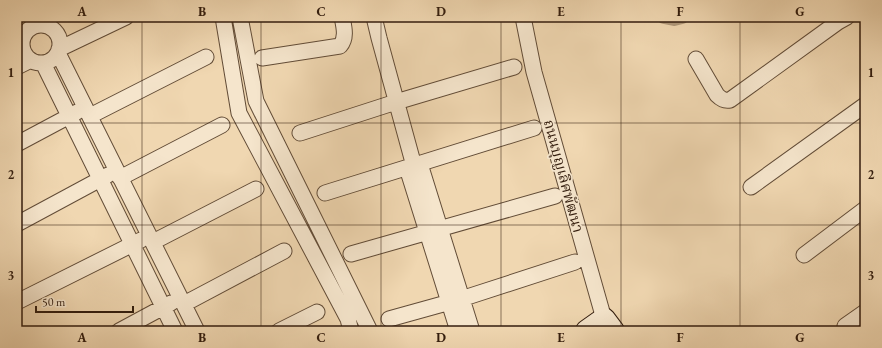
<svg xmlns="http://www.w3.org/2000/svg" width="882" height="348" font-family="'EB Garamond','Noto Serif Thai',serif">
<style>
.lines{fill:none;stroke-linecap:round;stroke-linejoin:round}
.canal{stroke:#b0987a;stroke-width:14}
.street-casing{stroke:#624c37;stroke-width:17}
.secondary-casing{stroke:#331d0e;stroke-width:24}
.street{stroke:#f5e5cc;stroke-width:15}
.secondary{stroke:#f5e5cc;stroke-width:22}
.grid{fill:none;stroke:#331d0e;stroke-width:1;stroke-opacity:0.55}
.labels{text-anchor:middle;dominant-baseline:central;stroke-width:3.5;stroke-linejoin:round;paint-order:stroke}
.street-label{font-size:15px;fill:#331d0e;stroke:#f5e5cc}
.neatline{fill:none;stroke:#331d0e;stroke-width:1.5}
.grid-label{font-size:13px;text-anchor:middle;font-weight:bold;fill:#331d0e}
</style>
<rect width="100%" height="100%" fill="#f0d7b1"/>
<filter id="stains"><feTurbulence type="fractalNoise" baseFrequency=".005" numOctaves="4"/><feColorMatrix values="0 0 0 0 .2 0 0 0 0 .09 0 0 0 0 .02 0 0 0 .5 -.17"/></filter>
<radialGradient id="worn" r=".72"><stop offset=".6" stop-color="#630" stop-opacity="0"/><stop offset="1" stop-color="#630" stop-opacity=".3"/></radialGradient>
<g class="lines">
<path class="canal" d="M 664,17 L 674,19 L 682,17"/>
<g class="street-casing">
<path id="street" d="M 223,17 L 239,113 L 348,319 L 351,331
M 240,17 L 256,101 L 370,331
M 374,17 L 379,38 L 414,166
M 523,17 L 534,72 L 604,319
M22 44a19 19 0 1 1 38 0a19 19 0 1 1-38 0Z
M 59,49 L 126,17
M 58,53 L 197,331
M 262,58 L 340,46 C 347,38 344,27 342,17
M 696,59 L 717,95 C 721,99 724,101 730,100 L 838,22 L 847,17
M 43,63 L 175,331
M 17,67 L 31,60
M 90,116 L 206,57
M 300,133 L 396,102 L 514,67
M 17,144 L 77,112
M 420,164 L 472,331
M 407,168 L 458,331
M 120,178 L 222,125
M 751,187 L 865,105
M 325,193 L 534,128
M 17,224 L 108,175
M 153,242 L 256,189
M 351,254 L 555,196
M 804,255 L 865,209
M 17,302 L 141,240
M 184,304 L 284,251
M 389,319 L 461,299 L 575,262
M 845,326 L 865,312
M 119,331 L 171,303
M 279,331 L 317,312"/>
</g>
<g class="secondary-casing">
<path id="secondary" d="M 587,331 L 604,319 L 613,331"/>
</g>
<use href="#street" class="street"/>
<use href="#secondary" class="secondary"/>
</g>
<path class="grid" d="M 142,17 L 142,331M 261,17 L 261,331M 381,17 L 381,331M 501,17 L 501,331M 621,17 L 621,331M 740,17 L 740,331M 17,123 L 865,123M 17,225 L 865,225"/>
<g class="labels">
<g class="street-label">
<text transform="translate(564 176) rotate(75)">ถนนบุญเลิศพัฒนา</text>
</g>
</g>
<rect width="882" height="348" fill="none" stroke="#f0d7b1" stroke-width="44"/>
<path d="M36 306v6h97v-6" fill="none" stroke="#331d0e" stroke-width="2"/>
<text x="42" y="306" font-size="12" fill="#331d0e" stroke="#f5e5cc" stroke-width="3" paint-order="stroke">50 m</text>
<rect x="22" y="22" width="838" height="304" class="neatline"/>
<g class="grid-label">
<text x="82" y="16">A</text>
<text x="202" y="16">B</text>
<text x="321" y="16">C</text>
<text x="441" y="16">D</text>
<text x="561" y="16">E</text>
<text x="680" y="16">F</text>
<text x="800" y="16">G</text>
<text x="11" y="77">1</text>
<text x="871" y="77">1</text>
<text x="11" y="179">2</text>
<text x="871" y="179">2</text>
<text x="11" y="280">3</text>
<text x="871" y="280">3</text>
<text x="82" y="342">A</text>
<text x="202" y="342">B</text>
<text x="321" y="342">C</text>
<text x="441" y="342">D</text>
<text x="561" y="342">E</text>
<text x="680" y="342">F</text>
<text x="800" y="342">G</text>
</g>
<rect width="100%" height="100%" filter="url(#stains)"/>
<rect width="100%" height="100%" fill="url(#worn)"/>
</svg>
